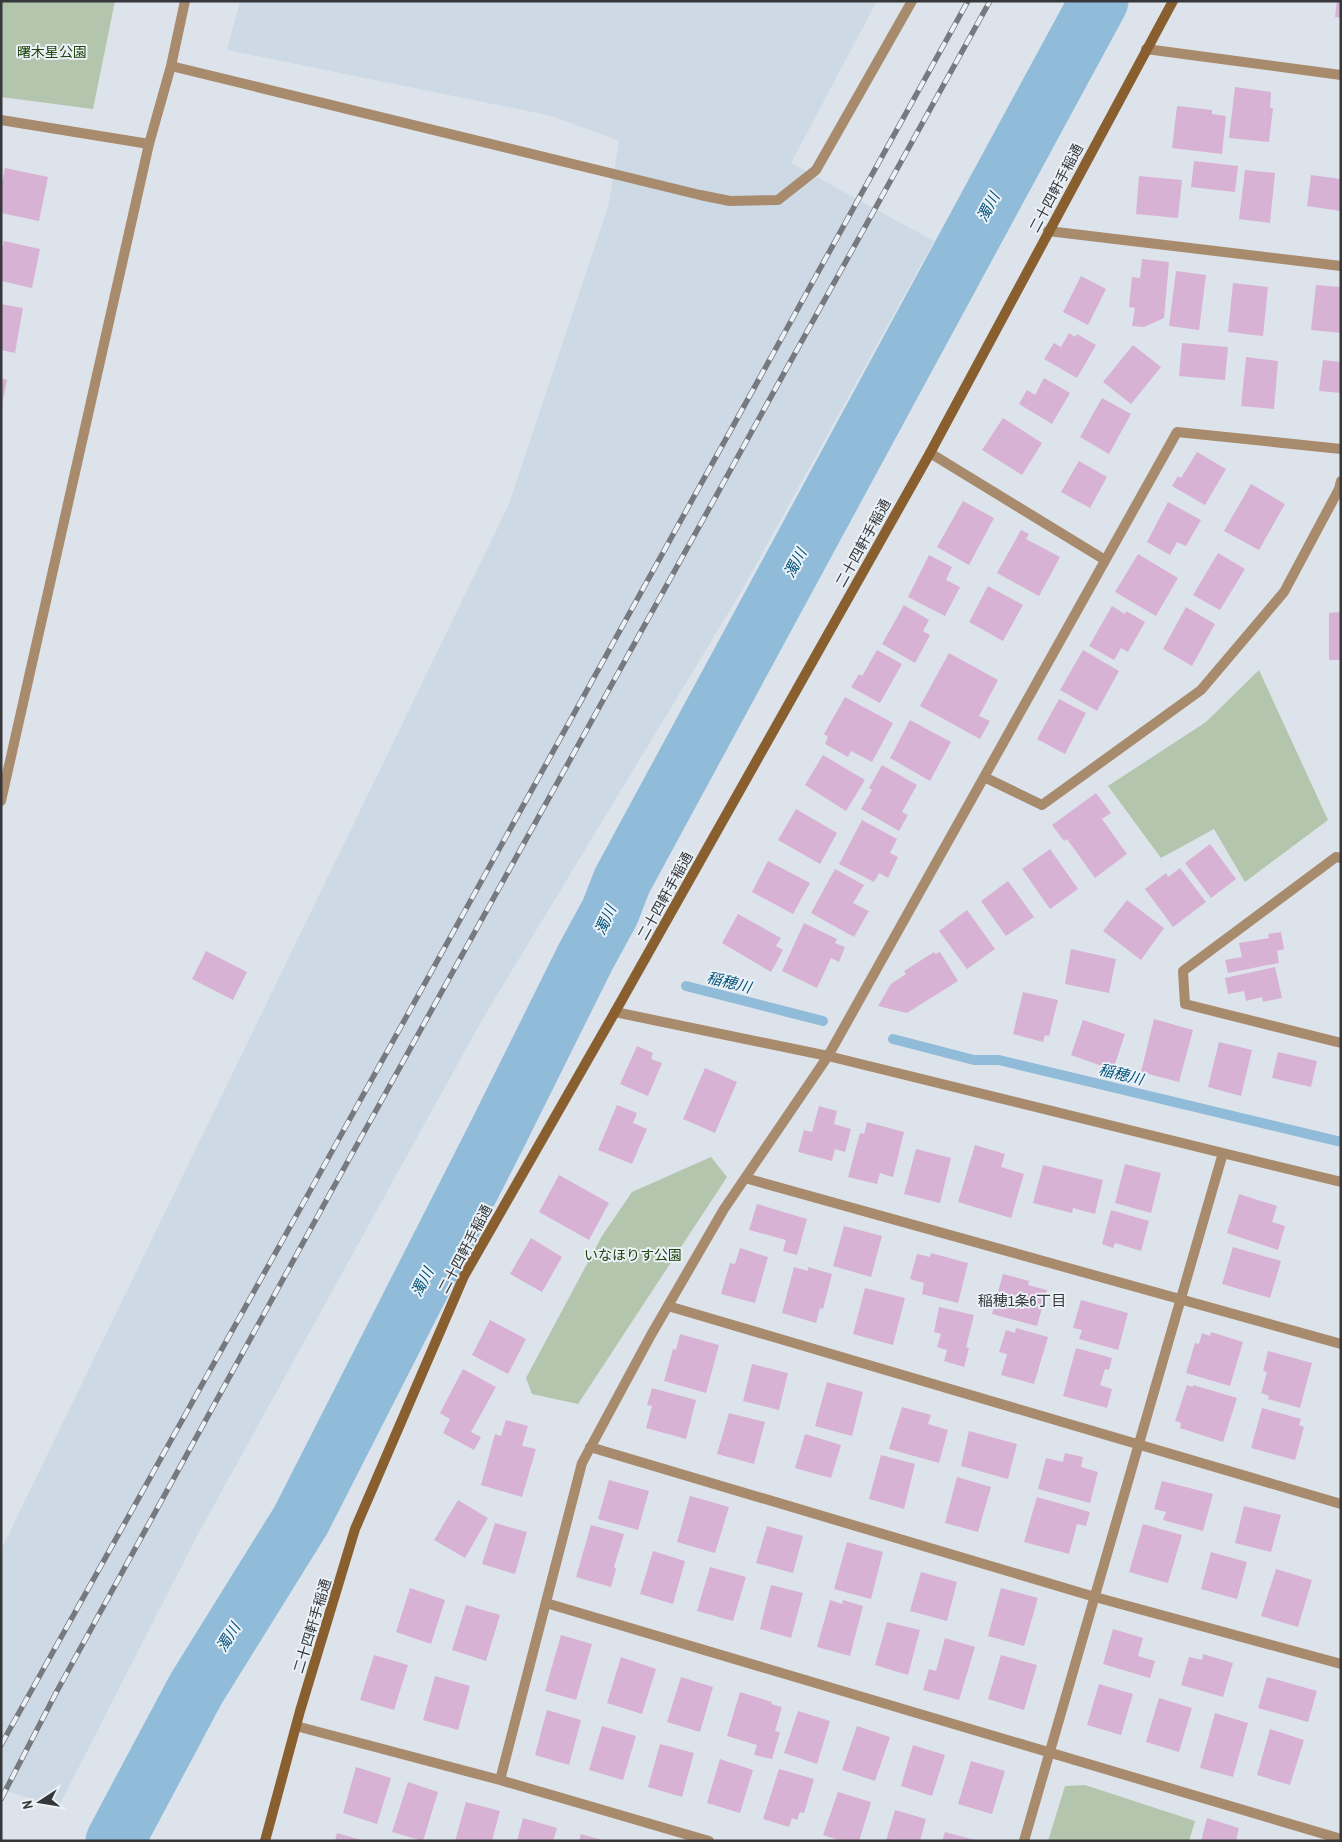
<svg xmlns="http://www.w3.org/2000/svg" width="1342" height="1842" font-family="'Archivo Narrow','Noto Sans JP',sans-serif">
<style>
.built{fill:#cddae6}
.green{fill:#b3c5ac}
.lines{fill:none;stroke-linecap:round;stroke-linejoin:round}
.stream{stroke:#90bcda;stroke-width:10}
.river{stroke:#90bcda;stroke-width:59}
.building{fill:#d8b2d5}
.street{stroke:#a88a6c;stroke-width:10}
.secondary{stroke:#8a5f30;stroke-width:10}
.rail-casing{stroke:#76797e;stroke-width:5.5}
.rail{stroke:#eaf1f7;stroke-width:4;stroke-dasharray:11;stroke-linecap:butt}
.labels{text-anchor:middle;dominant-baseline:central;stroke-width:4;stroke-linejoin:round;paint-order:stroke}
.park-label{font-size:14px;fill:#1f440c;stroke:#eaf1f7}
.street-label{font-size:14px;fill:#35373a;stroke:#eaf1f7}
.water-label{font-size:15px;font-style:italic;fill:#005179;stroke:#eaf1f7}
.neighbourhood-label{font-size:15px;fill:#35373a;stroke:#eaf1f7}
</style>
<rect width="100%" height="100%" fill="#dde3ea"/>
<path class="built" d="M 240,1 L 877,1 L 791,163 L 934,241 L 741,592 L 482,1020 L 197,1536 L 58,1808 L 1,1789 L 1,1550 L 509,504 L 608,207 L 619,141 L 552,116 L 227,50 Z"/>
<path class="green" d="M 1,1 L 115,1 L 93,109 L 1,97 Z
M 1259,670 L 1328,820 L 1245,882 L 1214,829 L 1161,858 L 1108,786 L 1206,722 Z
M 711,1157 L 727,1177 L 578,1404 L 532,1394 L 526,1378 L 602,1236 L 632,1192 Z
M 1085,1785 L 1195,1821 L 1189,1841 L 1048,1841 L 1065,1786 Z"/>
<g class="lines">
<path class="stream" d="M 586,956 L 604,961
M 686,986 L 823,1021
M 893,1039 L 974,1060 L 999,1060 L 1341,1142"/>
<path class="river" d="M 115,1841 L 196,1689 L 301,1520 L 498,1133 L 586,956 L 610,912 L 622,881 L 1099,1"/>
</g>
<path class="building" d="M 1337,1 L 1341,1 L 1341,18 L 1335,17 Z
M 1235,87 L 1271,92 L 1270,108 L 1273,108 L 1269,142 L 1229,138 Z
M 1177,106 L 1212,110 L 1212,114 L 1226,116 L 1222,154 L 1172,148 Z
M 1194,161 L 1238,166 L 1235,192 L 1191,187 Z
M 5,168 L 48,177 L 39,221 L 1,213 L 1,188 Z
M 1245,170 L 1275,173 L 1270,223 L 1239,219 Z
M 1311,175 L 1341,179 L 1341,211 L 1307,206 Z
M 1139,176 L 1182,180 L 1178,218 L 1136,214 Z
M 4,241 L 40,249 L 32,288 L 1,281 L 1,246 L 3,246 Z
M 1142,259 L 1169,262 L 1164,318 L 1144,327 L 1132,326 L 1135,308 L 1129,307 L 1132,277 L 1140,278 Z
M 1176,271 L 1206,275 L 1199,330 L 1169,326 Z
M 1081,276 L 1106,289 L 1088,325 L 1063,312 Z
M 1233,283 L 1268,287 L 1263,336 L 1228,332 Z
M 1316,285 L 1341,287 L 1341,333 L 1311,330 Z
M 1,304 L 23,308 L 15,353 L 1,350 Z
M 1069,333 L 1075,337 L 1077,334 L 1096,345 L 1077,378 L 1044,359 L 1054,343 L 1061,347 Z
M 1182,343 L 1228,347 L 1225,380 L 1179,376 Z
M 1133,345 L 1161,367 L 1131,404 L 1103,382 Z
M 1246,357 L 1278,361 L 1274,409 L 1241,406 Z
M 1323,360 L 1341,362 L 1341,393 L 1319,391 Z
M 1,378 L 7,380 L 2,404 L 1,403 Z
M 1044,378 L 1070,393 L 1052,424 L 1019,404 L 1027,390 L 1035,395 Z
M 1102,398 L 1131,414 L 1109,454 L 1080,437 Z
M 1003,418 L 1042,443 L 1022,475 L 982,450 Z
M 1197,452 L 1226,469 L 1205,505 L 1172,486 L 1178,476 L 1181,478 Z
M 1079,461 L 1107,477 L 1090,508 L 1061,492 Z
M 1251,484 L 1285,504 L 1259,550 L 1224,531 Z
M 963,501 L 994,518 L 969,565 L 937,547 Z
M 1168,502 L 1201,520 L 1186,546 L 1177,542 L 1170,555 L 1147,542 Z
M 1021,530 L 1029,534 L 1026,539 L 1060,557 L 1039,596 L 997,573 Z
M 1218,553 L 1245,569 L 1220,610 L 1193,595 Z
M 1138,554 L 1178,578 L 1156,616 L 1115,592 Z
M 929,555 L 952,567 L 946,580 L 960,587 L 945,616 L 908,597 Z
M 988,586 L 1023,605 L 1003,641 L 969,622 Z
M 904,605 L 929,620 L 923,631 L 930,635 L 915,663 L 882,644 Z
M 1112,606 L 1125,614 L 1126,611 L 1145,622 L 1128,652 L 1121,648 L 1114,660 L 1089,646 Z
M 1186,607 L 1215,624 L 1192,666 L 1163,649 Z
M 1341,612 L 1341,660 L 1329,660 L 1329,613 Z
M 877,650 L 902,664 L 880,703 L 851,687 L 859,674 L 862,676 Z
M 1083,650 L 1119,671 L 1097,711 L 1060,690 Z
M 949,653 L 998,680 L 979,716 L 990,721 L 980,739 L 920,706 Z
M 845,697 L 893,723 L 872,762 L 851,751 L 848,757 L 825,744 L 828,737 L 824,734 Z
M 1059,699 L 1086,713 L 1065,754 L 1037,739 Z
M 910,720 L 951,742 L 930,781 L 890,758 Z
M 823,755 L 865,780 L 846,811 L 805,785 Z
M 882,765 L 917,785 L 902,812 L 908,815 L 899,831 L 861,809 L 872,790 L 869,788 Z
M 1096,793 L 1111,813 L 1102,819 L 1127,854 L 1095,878 L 1067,839 L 1064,841 L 1052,825 Z
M 796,809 L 837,833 L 820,864 L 778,840 Z
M 862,820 L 897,839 L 890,853 L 898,857 L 888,878 L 879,873 L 874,882 L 839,864 Z
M 1210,844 L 1236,879 L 1211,898 L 1185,863 Z
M 1050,849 L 1078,889 L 1050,909 L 1022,869 Z
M 768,861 L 810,883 L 793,914 L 752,892 Z
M 1180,868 L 1206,902 L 1173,927 L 1145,889 L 1166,873 L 1168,877 Z
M 835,869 L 864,885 L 853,903 L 869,911 L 854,937 L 811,913 Z
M 1008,881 L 1034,917 L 1006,936 L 981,901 Z
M 1127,900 L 1164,928 L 1141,960 L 1103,931 Z
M 967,910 L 995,949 L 967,969 L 939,931 Z
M 738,914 L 781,938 L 776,946 L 783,950 L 771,972 L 722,943 Z
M 804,923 L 837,939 L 835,943 L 845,947 L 839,962 L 831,958 L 817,988 L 782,971 Z
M 1281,932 L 1284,949 L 1277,951 L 1279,963 L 1228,973 L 1225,960 L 1242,957 L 1239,943 L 1269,938 L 1268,934 Z
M 1071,949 L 1116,959 L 1109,993 L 1065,984 Z
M 206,951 L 247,972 L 233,1000 L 192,979 Z
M 934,952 L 935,954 L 940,952 L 958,981 L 907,1013 L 878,1006 L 891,984 L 906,974 L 904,971 Z
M 1275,967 L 1282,998 L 1263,1002 L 1262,997 L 1246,1001 L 1244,991 L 1228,994 L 1225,978 Z
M 1023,992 L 1058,1000 L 1049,1036 L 1045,1035 L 1043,1042 L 1013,1034 Z
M 1154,1019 L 1193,1030 L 1179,1082 L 1141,1072 Z
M 1083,1020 L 1125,1034 L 1113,1070 L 1071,1055 Z
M 1219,1042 L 1252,1050 L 1241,1096 L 1208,1087 Z
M 637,1046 L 653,1053 L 651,1059 L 662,1063 L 648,1096 L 620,1084 Z
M 1278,1052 L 1317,1061 L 1311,1087 L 1272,1078 Z
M 705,1068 L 737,1082 L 715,1133 L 683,1119 Z
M 617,1105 L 637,1113 L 633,1123 L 647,1129 L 632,1164 L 598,1150 Z
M 819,1106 L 837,1111 L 834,1124 L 851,1129 L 845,1152 L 835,1149 L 832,1161 L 798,1152 L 804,1130 L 812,1132 Z
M 867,1122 L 904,1132 L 893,1177 L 880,1173 L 877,1184 L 848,1177 L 860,1133 L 864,1134 Z
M 975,1145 L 1005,1154 L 1001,1167 L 1024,1174 L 1011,1218 L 958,1202 Z
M 916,1149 L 951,1158 L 940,1203 L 904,1194 Z
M 1125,1164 L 1161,1173 L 1151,1213 L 1115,1203 Z
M 1043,1165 L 1103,1180 L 1095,1214 L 1073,1208 L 1072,1213 L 1033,1203 Z
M 559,1175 L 609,1203 L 589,1240 L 539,1212 Z
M 1239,1194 L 1277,1206 L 1272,1222 L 1285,1226 L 1278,1250 L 1227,1233 Z
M 757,1204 L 807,1219 L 797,1255 L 783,1251 L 786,1240 L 749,1230 Z
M 1111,1210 L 1149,1221 L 1141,1251 L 1115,1243 L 1113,1248 L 1102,1244 Z
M 844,1226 L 882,1236 L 871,1277 L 833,1266 Z
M 531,1238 L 562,1257 L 542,1292 L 510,1274 Z
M 1233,1247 L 1281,1261 L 1270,1298 L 1222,1284 Z
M 740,1248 L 768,1257 L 755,1303 L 721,1294 L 730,1263 L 735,1264 Z
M 931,1253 L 968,1263 L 958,1303 L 922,1294 L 924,1283 L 910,1279 L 917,1254 L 930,1257 Z
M 794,1267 L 808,1271 L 808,1267 L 832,1274 L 823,1309 L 820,1308 L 816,1323 L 782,1313 Z
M 1003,1274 L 1029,1281 L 1028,1285 L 1047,1290 L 1037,1326 L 992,1314 Z
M 865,1288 L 905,1298 L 893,1345 L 853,1334 Z
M 1081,1300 L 1128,1313 L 1118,1350 L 1079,1339 L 1082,1330 L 1073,1328 Z
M 939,1307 L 974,1315 L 966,1347 L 969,1348 L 964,1367 L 944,1361 L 947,1350 L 937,1347 L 941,1334 L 934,1332 Z
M 490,1320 L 526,1339 L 508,1374 L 472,1355 Z
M 1016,1328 L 1048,1337 L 1034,1384 L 1001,1375 L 1007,1354 L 999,1352 L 1006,1330 L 1015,1333 Z
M 1211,1332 L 1243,1342 L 1230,1386 L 1186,1373 L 1195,1343 L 1199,1344 L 1202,1333 L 1210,1336 Z
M 680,1334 L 719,1345 L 706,1393 L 664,1381 L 673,1349 L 676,1350 Z
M 1076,1348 L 1112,1358 L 1109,1370 L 1105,1369 L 1100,1385 L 1112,1389 L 1107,1408 L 1063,1396 Z
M 1268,1351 L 1312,1363 L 1300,1408 L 1268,1399 L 1269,1396 L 1261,1393 L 1267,1372 L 1263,1371 Z
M 752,1364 L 788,1373 L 779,1410 L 743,1401 Z
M 463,1369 L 496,1387 L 471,1432 L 481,1437 L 474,1450 L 443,1433 L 450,1419 L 440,1413 Z
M 827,1382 L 863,1392 L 852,1436 L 815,1426 Z
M 1187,1385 L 1193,1387 L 1193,1385 L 1237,1398 L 1223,1442 L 1180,1428 L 1181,1423 L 1175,1421 Z
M 652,1388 L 696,1400 L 686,1439 L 646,1428 L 652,1406 L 647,1405 Z
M 902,1407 L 931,1415 L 928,1424 L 948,1430 L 939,1463 L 889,1449 Z
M 1262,1408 L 1301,1419 L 1299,1425 L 1304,1427 L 1295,1460 L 1251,1448 Z
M 729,1413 L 765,1422 L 754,1464 L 717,1454 Z
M 506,1420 L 528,1426 L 522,1446 L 536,1449 L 522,1497 L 481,1485 L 495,1434 L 501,1436 Z
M 969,1431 L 1017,1444 L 1008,1479 L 961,1466 Z
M 805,1434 L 841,1445 L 831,1478 L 795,1468 Z
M 1065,1453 L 1083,1457 L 1081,1467 L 1098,1472 L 1090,1503 L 1038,1489 L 1046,1458 L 1063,1462 Z
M 881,1455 L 915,1464 L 904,1509 L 869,1499 Z
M 957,1477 L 991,1487 L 978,1532 L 945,1523 Z
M 609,1480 L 649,1491 L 638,1530 L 598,1519 Z
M 1162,1481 L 1213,1494 L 1203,1531 L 1163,1520 L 1166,1512 L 1154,1509 Z
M 690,1496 L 729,1507 L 715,1553 L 677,1542 Z
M 1037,1497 L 1090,1512 L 1086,1526 L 1077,1524 L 1069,1554 L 1024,1542 Z
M 458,1500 L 488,1518 L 465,1558 L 434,1540 Z
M 1244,1506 L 1281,1515 L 1271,1552 L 1235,1543 Z
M 495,1523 L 527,1532 L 515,1574 L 482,1564 Z
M 1143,1524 L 1182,1535 L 1168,1583 L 1129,1572 Z
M 591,1525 L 624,1534 L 614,1567 L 616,1569 L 611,1587 L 576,1577 Z
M 767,1526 L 803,1536 L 793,1573 L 756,1563 Z
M 847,1542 L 883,1552 L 871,1599 L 834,1589 Z
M 653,1551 L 685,1561 L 673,1604 L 640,1594 Z
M 1211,1552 L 1247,1562 L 1237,1599 L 1201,1589 Z
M 710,1567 L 746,1577 L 733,1621 L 697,1611 Z
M 1276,1569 L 1312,1580 L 1298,1627 L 1261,1616 Z
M 921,1572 L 957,1582 L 947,1621 L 910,1611 Z
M 771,1585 L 803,1593 L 791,1638 L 760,1629 Z
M 410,1588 L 445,1600 L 431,1644 L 396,1632 Z
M 1001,1588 L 1038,1598 L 1024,1646 L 988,1636 Z
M 830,1600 L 842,1604 L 843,1600 L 863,1606 L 850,1656 L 817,1647 Z
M 466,1605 L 500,1615 L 486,1661 L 452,1650 Z
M 887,1622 L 920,1630 L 908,1675 L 875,1665 Z
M 1113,1629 L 1143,1638 L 1138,1656 L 1155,1661 L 1150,1678 L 1103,1664 Z
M 561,1635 L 592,1644 L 576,1700 L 545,1691 Z
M 945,1638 L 975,1647 L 959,1700 L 923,1690 L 929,1669 L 936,1671 Z
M 1203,1654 L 1233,1663 L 1223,1697 L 1181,1685 L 1189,1657 L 1202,1660 Z
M 374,1655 L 408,1665 L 394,1710 L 360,1700 Z
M 1001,1655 L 1037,1665 L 1024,1710 L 988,1699 Z
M 621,1657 L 656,1669 L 642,1714 L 607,1703 Z
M 435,1676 L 470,1686 L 458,1730 L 423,1720 Z
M 681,1677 L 713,1687 L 700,1732 L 667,1722 Z
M 1267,1677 L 1317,1691 L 1308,1722 L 1258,1708 Z
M 1099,1684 L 1133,1694 L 1121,1735 L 1087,1725 Z
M 740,1692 L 772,1702 L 771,1704 L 782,1707 L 775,1731 L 780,1732 L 772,1759 L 754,1755 L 757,1745 L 727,1736 Z
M 1159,1698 L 1192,1708 L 1179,1752 L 1146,1742 Z
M 547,1710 L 581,1720 L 569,1765 L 535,1755 Z
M 798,1711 L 830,1721 L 817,1764 L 784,1753 Z
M 1215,1713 L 1248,1723 L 1233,1777 L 1200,1768 Z
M 602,1726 L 636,1736 L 623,1780 L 589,1770 Z
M 857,1726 L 890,1737 L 875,1781 L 842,1770 Z
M 1270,1729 L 1304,1740 L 1290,1785 L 1257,1775 Z
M 660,1744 L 694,1753 L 682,1797 L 648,1787 Z
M 913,1745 L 945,1755 L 932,1796 L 901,1786 Z
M 720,1759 L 753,1770 L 740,1813 L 707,1803 Z
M 971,1761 L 1005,1771 L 992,1814 L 958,1804 Z
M 356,1767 L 391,1778 L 377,1824 L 343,1813 Z
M 779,1769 L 814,1779 L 804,1813 L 800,1812 L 797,1820 L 792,1818 L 789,1827 L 763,1819 Z
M 408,1782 L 438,1792 L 423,1841 L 392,1832 Z
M 838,1792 L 871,1802 L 859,1841 L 841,1841 L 823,1835 Z
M 466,1802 L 500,1811 L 492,1841 L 455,1841 Z
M 895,1810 L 926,1819 L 920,1841 L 886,1841 Z
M 523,1818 L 557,1828 L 553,1841 L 517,1841 Z
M 1207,1818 L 1239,1828 L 1236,1841 L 1201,1841 Z
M 945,1832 L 975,1840 L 975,1841 L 942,1841 Z
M 337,1833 L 361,1840 L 361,1841 L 335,1841 Z
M 581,1834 L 602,1840 L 602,1841 L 579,1841 Z"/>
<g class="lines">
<path class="street" d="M 1146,49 L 1341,75
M 171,66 L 700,195 L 730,201 L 778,200 L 816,170 L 912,1
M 1,120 L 149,144
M 1048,231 L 1341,266
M 930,453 L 1105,560
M 984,777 L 1042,805 L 1201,690 L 1284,592 L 1339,489 L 1341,481
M 1,801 L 149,144 L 171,66 L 185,1
M 1341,858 L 1336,857 L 1183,971 L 1185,1004 L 1341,1043
M 615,1012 L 828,1056 L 1341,1182
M 745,1178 L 1341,1344
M 668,1306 L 1341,1504
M 590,1447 L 1095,1597 L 1341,1664
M 546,1603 L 1341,1839
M 296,1726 L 500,1780 L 709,1841
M 500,1780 L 582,1463 L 651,1335 L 724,1209 L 828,1056 L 1177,432 L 1341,449
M 1024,1841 L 1223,1153"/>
<path class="secondary" d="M 265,1841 L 300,1711 L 355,1529 L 464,1276 L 615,1012 L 930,453 L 1173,1"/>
<g class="rail-casing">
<path id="rail" d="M 1,1745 L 315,1182 L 968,1
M 1,1799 L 57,1691 L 332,1190 L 990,1"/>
</g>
<use href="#rail" class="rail"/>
</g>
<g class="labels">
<g class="park-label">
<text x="52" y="52">曙木星公園</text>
<text x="633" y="1255">いなほりす公園</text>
</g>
<g class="street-label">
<text transform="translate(1056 188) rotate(-62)">二十四軒手稲通</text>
<text transform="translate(863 543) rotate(-61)">二十四軒手稲通</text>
<text transform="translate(665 896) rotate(-61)">二十四軒手稲通</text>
<text transform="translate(465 1249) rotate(-62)">二十四軒手稲通</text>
<text transform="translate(312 1626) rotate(-73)">二十四軒手稲通</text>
</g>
<g class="water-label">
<text transform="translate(988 207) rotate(-62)">濁川</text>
<text transform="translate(795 563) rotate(-62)">濁川</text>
<text transform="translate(605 920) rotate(-65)">濁川</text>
<text transform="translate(729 982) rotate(14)">稲穂川</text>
<text transform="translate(1121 1074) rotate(14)">稲穂川</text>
<text transform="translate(422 1282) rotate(-63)">濁川</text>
<text transform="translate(228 1637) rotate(-58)">濁川</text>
</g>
<g class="neighbourhood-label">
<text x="1022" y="1300">稲穂1条6丁目</text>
</g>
</g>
<rect width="1342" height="1842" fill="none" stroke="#35373a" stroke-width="5"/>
<g transform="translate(40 1802) rotate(258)" stroke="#eaf1f7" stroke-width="4" paint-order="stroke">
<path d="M0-4L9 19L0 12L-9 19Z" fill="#35373a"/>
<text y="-8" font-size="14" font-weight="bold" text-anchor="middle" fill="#35373a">N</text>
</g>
</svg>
